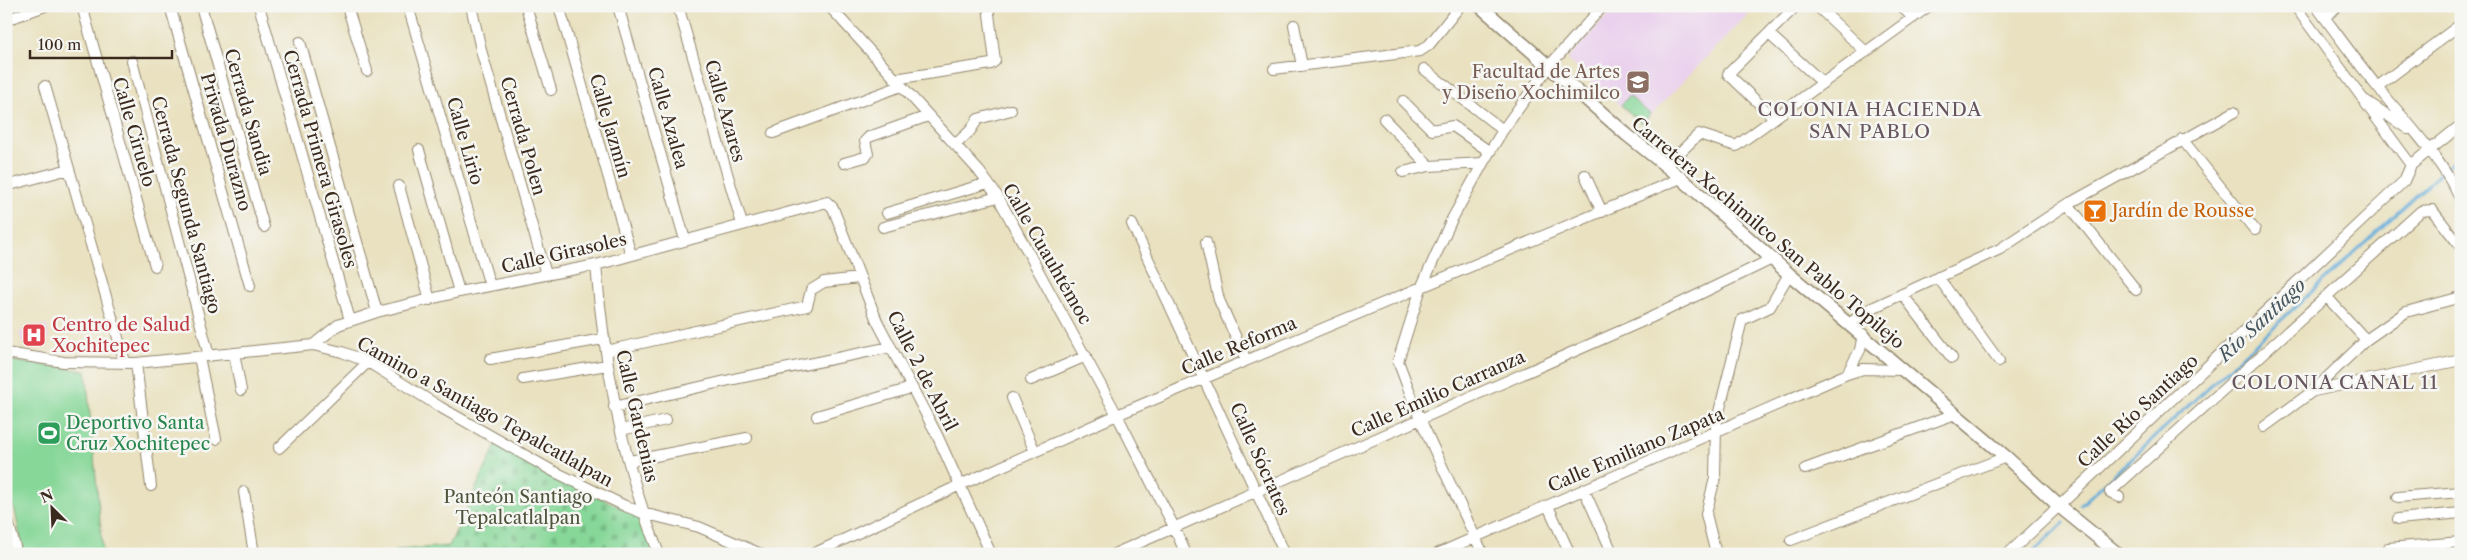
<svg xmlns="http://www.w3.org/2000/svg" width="2467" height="560" font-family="'Libre Caslon Text',serif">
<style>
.built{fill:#ead1ed}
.grass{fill:#86d798;stroke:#60805b}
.cemetery{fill:url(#cemetery-stones);stroke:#60805b}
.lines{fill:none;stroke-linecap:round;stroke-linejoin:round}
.stream{stroke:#61abd9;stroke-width:3}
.minor-casing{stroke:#92866e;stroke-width:12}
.major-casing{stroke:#92866e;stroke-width:15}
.minor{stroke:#fff;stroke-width:10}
.major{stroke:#fff;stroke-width:12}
.labels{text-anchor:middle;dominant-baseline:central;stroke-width:5;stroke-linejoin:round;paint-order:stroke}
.education-label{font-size:18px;fill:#785e54;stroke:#f6f6f2;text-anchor:end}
.street-label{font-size:18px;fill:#3b2a1e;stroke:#f6f6f2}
.food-label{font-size:18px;fill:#c56008;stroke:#f6f6f2;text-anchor:start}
.health-label{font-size:18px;fill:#be3a42;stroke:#f6f6f2;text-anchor:start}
.leisure-label{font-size:18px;fill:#27864d;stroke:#f6f6f2;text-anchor:start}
.park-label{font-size:18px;fill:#4e553c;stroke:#f6f6f2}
.neighbourhood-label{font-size:19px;letter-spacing:1px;fill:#68565f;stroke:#f6f6f2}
.water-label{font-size:19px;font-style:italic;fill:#48575f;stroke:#f6f6f2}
</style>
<defs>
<pattern id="cemetery-stones" width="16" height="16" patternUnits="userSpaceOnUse" patternTransform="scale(1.25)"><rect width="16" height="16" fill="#86d798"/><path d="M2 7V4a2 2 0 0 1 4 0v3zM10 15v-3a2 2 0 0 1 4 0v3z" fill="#75b983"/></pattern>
</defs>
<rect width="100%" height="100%" fill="#f6f6f2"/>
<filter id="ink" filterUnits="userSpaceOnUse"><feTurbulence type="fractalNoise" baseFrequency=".02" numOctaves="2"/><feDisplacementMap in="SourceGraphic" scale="10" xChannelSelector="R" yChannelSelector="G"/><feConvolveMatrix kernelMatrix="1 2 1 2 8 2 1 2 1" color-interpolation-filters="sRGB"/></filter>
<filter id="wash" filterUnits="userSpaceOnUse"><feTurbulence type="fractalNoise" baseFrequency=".0096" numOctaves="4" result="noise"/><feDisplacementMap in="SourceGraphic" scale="20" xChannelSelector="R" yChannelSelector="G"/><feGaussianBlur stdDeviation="1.12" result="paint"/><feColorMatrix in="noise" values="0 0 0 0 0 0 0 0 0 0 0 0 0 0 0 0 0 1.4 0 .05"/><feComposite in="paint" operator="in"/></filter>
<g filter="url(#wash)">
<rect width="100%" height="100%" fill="#e9e1bf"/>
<path class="built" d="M 1616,6 L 1756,6 L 1642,124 L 1567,60 Z
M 46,325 L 49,339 L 23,344 L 19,332 Z"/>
<path class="grass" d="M 1629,96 L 1650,114 L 1642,124 L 1621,105 Z
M 6,360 L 86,371 L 103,553 L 24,554 L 15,511 L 6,495 Z"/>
<path class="cemetery" d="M 496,445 L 643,519 L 656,554 L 396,554 L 395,550 L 449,546 Z"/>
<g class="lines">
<path class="stream" d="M 2081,505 L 2461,154
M 2031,554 L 2064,523"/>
</g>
</g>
<g filter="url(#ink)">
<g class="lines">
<g class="minor-casing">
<path id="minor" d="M 82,6 L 155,266
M 170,6 L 250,286
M 201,6 L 264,227
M 259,6 L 350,320
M 347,6 L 367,71
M 408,6 L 490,286
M 471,6 L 482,54 L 546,274
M 526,6 L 551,90
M 559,6 L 631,255
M 618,6 L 685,240
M 678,6 L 742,224
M 829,6 L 979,171 L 998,197 L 1117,415 L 1174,527 L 1186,554
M 1817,6 L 1866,52
M 1901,6 L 1913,18
M 2295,6 L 2363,99 L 2408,129
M 2316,6 C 2337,34 2357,62 2379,89 C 2408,124 2441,158 2461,200
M 2324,17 L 2339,6
M 6,20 L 45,6
M 1294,25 L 1302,66
M 1769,34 L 1823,83
M 300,42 L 377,312
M 132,61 L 209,356
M 1274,69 L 1420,51 L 1429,45 L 1460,6
M 1424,69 L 1503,130
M 895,79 L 991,64 L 995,61 L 988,6
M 45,86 L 125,362
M 2377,87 L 2461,24
M 1403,101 L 1432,130 L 1453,126 L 1490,152
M 2366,104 L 2411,165
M 1774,118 L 1728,74 L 1796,6
M 1384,119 L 1429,166
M 773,133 L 901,86
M 2182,139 L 2255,230
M 955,145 L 970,131 L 978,119 L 1011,110
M 419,150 L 459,292
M 844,163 L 865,157 L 868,154 L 865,141 L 869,137 L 928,116
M 1666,166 L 1699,134 L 1736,146 L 1929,6
M 1403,172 L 1429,166 L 1483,163
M 1585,175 L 1602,212
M 6,186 L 69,169
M 399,186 L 430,300
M 2068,204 L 2136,290
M 887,213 L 988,183
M 1132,224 L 1285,554
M 883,227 L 998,197
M 1206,242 L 1219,300 L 1246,360
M 596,265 C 604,364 622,462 659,554
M 1938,277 L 1999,361
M 1902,294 L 1952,358
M 2326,296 L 2366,340
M 1850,323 L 1870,309 L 2000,249 L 2068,204 L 2234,112
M 313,345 L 338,325 L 377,312 L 459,292 L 596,265 L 827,202 L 833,208 L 877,321 L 937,435 L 991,554
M 606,351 L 807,306 L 811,290 L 824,282 L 859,278
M 6,353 L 64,362 L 136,363 L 313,345 L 342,352 L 368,362 L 440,407 L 551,470 L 625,506 L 643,513 L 699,527 L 761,554
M 234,353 L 241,390
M 199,357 L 216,439
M 490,359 L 603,339
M 136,363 L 151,486
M 1847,374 L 1860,350 L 1863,334
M 523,379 L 607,365
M 1031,380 L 1086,356
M 2314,391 L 2461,360
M 1012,398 L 1035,452
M 614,407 L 734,379 L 891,347
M 817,416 L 911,388
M 2264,427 L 2313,391 L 2366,340 L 2406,312 L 2461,297
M 621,430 L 666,420
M 279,448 L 368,362
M 630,461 L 747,438
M 1805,469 L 1955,414
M 1584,490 L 1613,554
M 244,492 L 254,554
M 2119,497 L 2110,492 L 2421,211 L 2432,210 L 2461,247
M 2398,497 L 2461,492
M 1548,506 L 1570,554
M 6,514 L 17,554
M 2398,519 L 2461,513
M 1791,540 L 2006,457
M 2388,548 L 2461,542
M 813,554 L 960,485 L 1117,415 L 1681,178
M 1114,554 L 1650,318 L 1772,259
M 1437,554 L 1847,374 L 1863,369 L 1901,370
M 1483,554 L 1420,419 L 1398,361 L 1421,288 L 1451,221 L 1483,163 L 1503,130 L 1549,66 L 1603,6
M 1716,554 L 1706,514 L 1715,478 L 1716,424 L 1742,320 L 1770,307 L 1789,274
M 2008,554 L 2404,181 L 2411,165 L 2461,125"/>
</g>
<g class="major-casing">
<path id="major" d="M 1480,6 L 1627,135 L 1681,178 L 1789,274 L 2006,457 L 2060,507 L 2118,554"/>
</g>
<use href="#minor" class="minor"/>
<use href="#major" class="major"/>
</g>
</g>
<defs>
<g id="university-square" transform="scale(1.25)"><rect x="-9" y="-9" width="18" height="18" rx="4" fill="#8d6e63" stroke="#f6f6f2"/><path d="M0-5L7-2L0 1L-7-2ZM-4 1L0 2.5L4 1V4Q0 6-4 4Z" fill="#fff"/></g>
<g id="bar-square" transform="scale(1.25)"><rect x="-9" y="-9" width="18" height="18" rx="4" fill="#e8710a" stroke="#f6f6f2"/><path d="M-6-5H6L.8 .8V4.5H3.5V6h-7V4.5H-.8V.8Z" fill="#fff"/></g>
<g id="hospital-square" transform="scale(1.25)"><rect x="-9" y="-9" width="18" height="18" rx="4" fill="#e0444e" stroke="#f6f6f2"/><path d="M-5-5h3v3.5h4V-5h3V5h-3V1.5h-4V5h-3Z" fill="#fff"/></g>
<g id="stadium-square" transform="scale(1.25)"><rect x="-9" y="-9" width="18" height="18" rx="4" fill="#2e9e5b" stroke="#f6f6f2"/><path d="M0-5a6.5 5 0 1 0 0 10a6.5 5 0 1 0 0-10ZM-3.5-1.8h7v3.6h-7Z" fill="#fff"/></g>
</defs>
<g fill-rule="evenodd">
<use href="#university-square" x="1638" y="82"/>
<use href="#bar-square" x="2095" y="211"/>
<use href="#hospital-square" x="34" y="335"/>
<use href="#stadium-square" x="49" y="433"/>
</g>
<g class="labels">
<g class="education-label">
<text x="1620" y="72">Facultad de Artes<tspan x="1620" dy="21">y Diseño Xochimilco</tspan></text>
</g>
<g class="street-label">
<text transform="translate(725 111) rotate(74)">Calle Azares</text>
<text transform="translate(248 112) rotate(74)">Cerrada Sandia</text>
<text transform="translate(668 118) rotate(74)">Calle Azalea</text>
<text transform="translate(610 126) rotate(74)">Calle Jazmín</text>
<text transform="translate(134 132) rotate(74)">Calle Ciruelo</text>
<text transform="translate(523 136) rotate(74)">Cerrada Polen</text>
<text transform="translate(465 141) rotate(74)">Calle Lirio</text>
<text transform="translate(226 142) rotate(74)">Privada Durazno</text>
<text transform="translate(320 159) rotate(74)">Cerrada Primera Girasoles</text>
<text transform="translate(186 205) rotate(75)">Cerrada Segunda Santiago</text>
<text transform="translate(1768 233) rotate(40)">Carretera Xochimilco San Pablo Topilejo</text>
<text transform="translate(564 253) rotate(-13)">Calle Girasoles</text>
<text transform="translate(1047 254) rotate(60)">Calle Cuauhtémoc</text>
<text transform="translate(1239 346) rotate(-23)">Calle Reforma</text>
<text transform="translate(922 371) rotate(63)">Calle 2 de Abril</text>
<text transform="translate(1438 394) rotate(-24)">Calle Emilio Carranza</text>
<text transform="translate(2138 411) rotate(-43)">Calle Río Santiago</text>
<text transform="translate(485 412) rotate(29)">Camino a Santiago Tepalcatlalpan</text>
<text transform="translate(637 416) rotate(77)">Calle Gardenias</text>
<text transform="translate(1636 450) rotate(-23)">Calle Emiliano Zapata</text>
<text transform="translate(1260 459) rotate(66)">Calle Sócrates</text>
</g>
<g class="food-label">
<text x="2112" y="211">Jardín de Rousse</text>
</g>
<g class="health-label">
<text x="52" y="325">Centro de Salud<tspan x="52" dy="21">Xochitepec</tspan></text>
</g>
<g class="leisure-label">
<text x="66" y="423">Deportivo Santa<tspan x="66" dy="21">Cruz Xochitepec</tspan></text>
</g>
<g class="park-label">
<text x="518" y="497">Panteón Santiago<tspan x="518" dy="21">Tepalcatlalpan</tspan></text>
</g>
<g class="neighbourhood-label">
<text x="1870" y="109">COLONIA HACIENDA<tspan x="1870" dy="22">SAN PABLO</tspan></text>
<text x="2335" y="382">COLONIA CANAL 11</text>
</g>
<g class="water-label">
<text transform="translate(2262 320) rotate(-43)">Río Santiago</text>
</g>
</g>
<rect width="2467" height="560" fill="none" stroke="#f6f6f2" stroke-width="25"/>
<g transform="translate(52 508) rotate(336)" stroke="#f6f6f2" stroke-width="4" paint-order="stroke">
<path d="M0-4L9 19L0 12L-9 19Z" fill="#3b2a1e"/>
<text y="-8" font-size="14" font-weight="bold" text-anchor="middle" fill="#3b2a1e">N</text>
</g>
<path d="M30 50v8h142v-8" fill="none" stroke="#3b2a1e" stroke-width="2.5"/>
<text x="38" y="50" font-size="15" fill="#3b2a1e" stroke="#f6f6f2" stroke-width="4" paint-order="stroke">100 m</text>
</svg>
